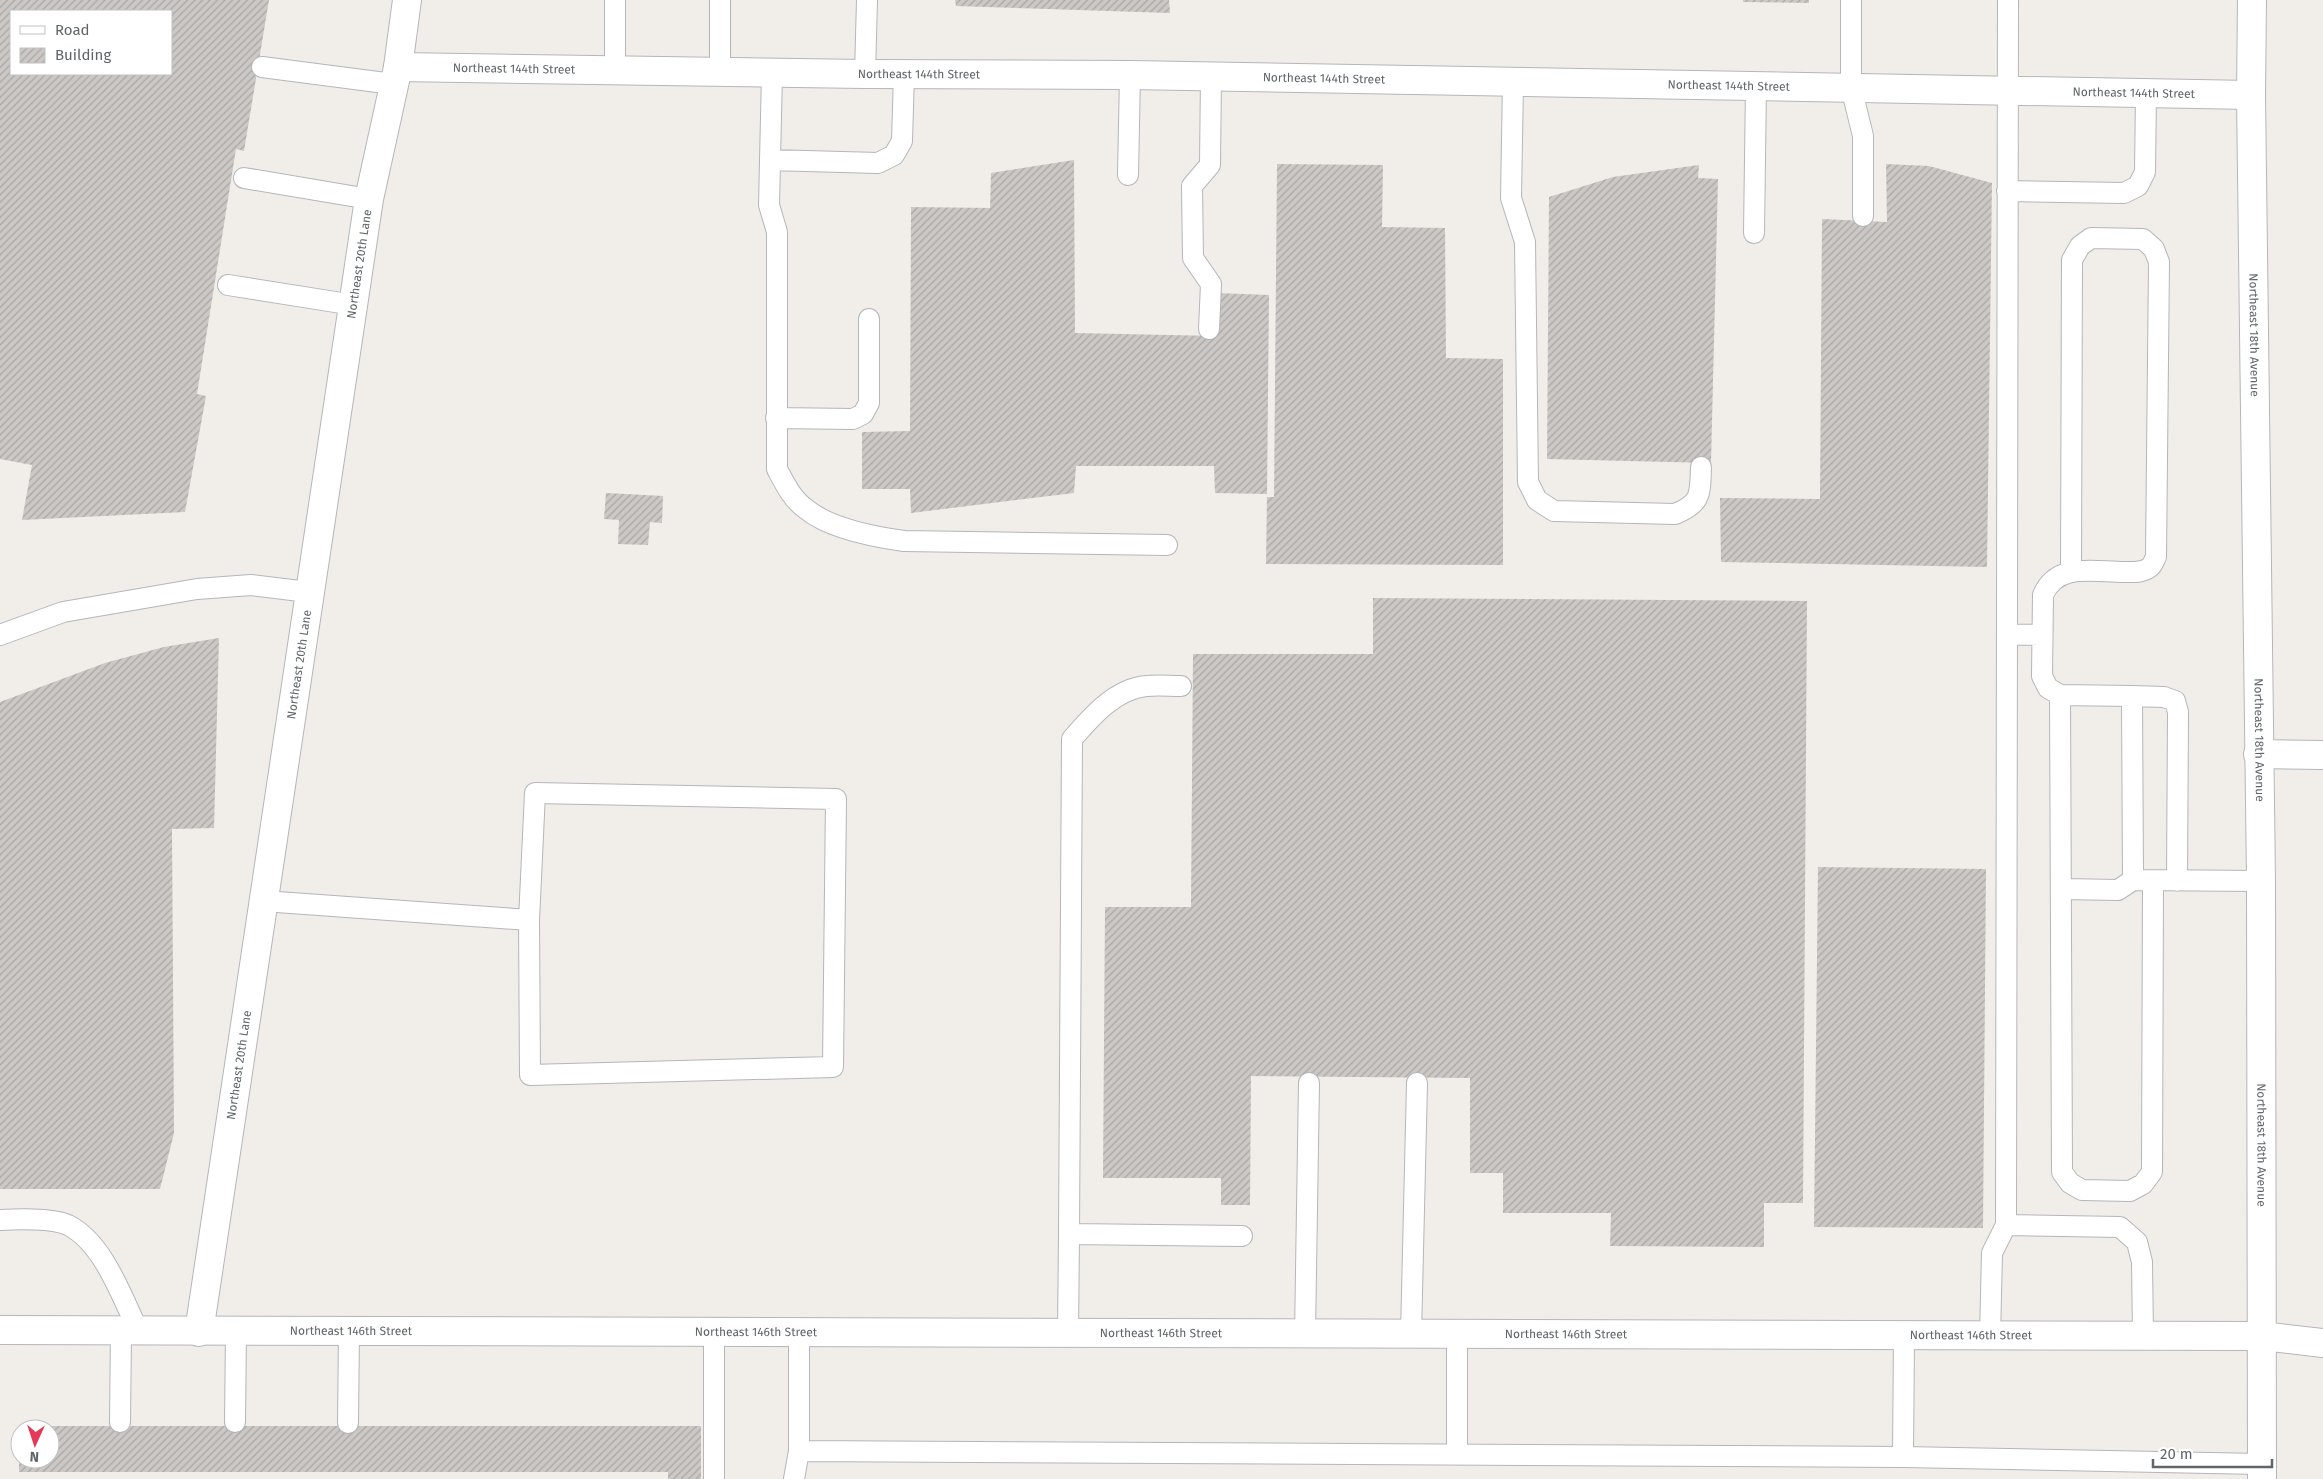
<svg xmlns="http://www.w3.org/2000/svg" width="2323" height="1479" font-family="'Fira Sans',sans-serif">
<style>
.building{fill:url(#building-hatch);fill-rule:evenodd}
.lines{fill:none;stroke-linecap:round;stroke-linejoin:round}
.service-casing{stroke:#b3b7ba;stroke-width:22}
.minor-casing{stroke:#b3b7ba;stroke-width:30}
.tertiary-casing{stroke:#b3b7ba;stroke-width:30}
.service{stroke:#fff;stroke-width:20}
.minor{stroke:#fff;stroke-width:28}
.tertiary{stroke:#fff;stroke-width:28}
.labels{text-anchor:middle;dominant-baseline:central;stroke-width:4.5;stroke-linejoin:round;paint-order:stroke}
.street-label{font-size:12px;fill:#5f6568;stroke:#fff}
</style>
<defs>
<pattern id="building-hatch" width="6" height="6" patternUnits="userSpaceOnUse" patternTransform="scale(1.25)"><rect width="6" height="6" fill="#ccc8c5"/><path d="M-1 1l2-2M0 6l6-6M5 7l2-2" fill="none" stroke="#a9a6a4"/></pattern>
</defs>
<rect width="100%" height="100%" fill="#f1ede8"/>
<path class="building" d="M 0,0 L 269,0 L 244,151 L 236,149 L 197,394 L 206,396 L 185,512 L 22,520 L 32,465 L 0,459 ZM 11,11 L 171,11 L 171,74 L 11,74 Z
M 955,0 L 1169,0 L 1170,13 L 956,6 Z
M 1743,0 L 1809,0 L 1809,3 L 1743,2 Z
M 1074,160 L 1075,333 L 1216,336 L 1217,293 L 1269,295 L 1267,494 L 1215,493 L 1214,466 L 1076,466 L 1074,493 L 911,513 L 910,489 L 862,489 L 862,432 L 910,431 L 911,207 L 990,208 L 991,173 Z
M 1277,164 L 1383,165 L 1382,227 L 1445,228 L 1446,358 L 1503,359 L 1503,565 L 1266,564 L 1267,497 L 1274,497 Z
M 1886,164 L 1929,166 L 1992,183 L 1987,567 L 1721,562 L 1720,498 L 1820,499 L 1822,219 L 1887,222 Z
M 1699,165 L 1698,178 L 1718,179 L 1711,463 L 1547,459 L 1549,197 L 1613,177 Z
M 606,493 L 663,496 L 662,523 L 650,522 L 648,545 L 618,544 L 619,520 L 604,519 Z
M 1373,598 L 1807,601 L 1803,1203 L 1764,1203 L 1764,1247 L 1610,1246 L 1611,1213 L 1503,1213 L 1503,1173 L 1470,1173 L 1470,1078 L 1251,1076 L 1250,1205 L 1221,1205 L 1221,1178 L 1103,1178 L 1105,907 L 1191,907 L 1193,654 L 1373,654 Z
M 219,638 L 214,828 L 172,829 L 174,1133 L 160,1189 L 0,1189 L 0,702 L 105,663 L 164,647 Z
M 1818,867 L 1986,869 L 1983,1228 L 1814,1227 Z
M 19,1426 L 701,1426 L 701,1479 L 668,1479 L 668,1472 L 19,1472 L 19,1459 L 50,1459 L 50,1429 L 19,1429 Z"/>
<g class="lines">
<g class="service-casing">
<path id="service" d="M 615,0 L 615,69
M 1851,0 L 1851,87 L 1863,136 L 1863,216
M 262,67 L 393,84
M 720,71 L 720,0
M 772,73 L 769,205 L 777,232 L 777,469 C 785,484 792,499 806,509 C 829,528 875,537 904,541 L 1167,545
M 865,74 L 867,0
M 1513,82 L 1511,198 L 1525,242 L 1528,482 L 1537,500 L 1554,511 L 1675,514 C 1702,503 1700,494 1701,467
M 770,160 L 878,163 L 894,155 L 902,141 L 904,74
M 1128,175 L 1130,75
M 244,178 L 369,199
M 2007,191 L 2124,193 L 2138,186 L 2145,172 L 2146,92
M 1754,233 L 1756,86
M 228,285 L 354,305
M 1209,329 L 1211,284 L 1193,258 L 1192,186 L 1210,165 L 1211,76
M 776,418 L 853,419 L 863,414 L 869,403 L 869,319
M 2007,634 L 2042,635
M 0,635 L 63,612 L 197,589 L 251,585 L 308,592
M 2060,695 L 2048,688 L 2042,676 L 2043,595 C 2057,562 2094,572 2124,572 C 2133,572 2143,573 2150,567 C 2153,565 2154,560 2156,557 L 2159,262 L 2154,249 L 2143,239 L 2091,238 L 2080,246 L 2072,260 L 2071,571
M 2132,696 L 2164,697 L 2175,701 L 2178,712 L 2177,881
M 2153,882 L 2152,1172 L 2143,1184 L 2130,1191 L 2082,1190 L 2070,1183 L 2062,1172 L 2060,695 L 2132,696 L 2133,880 L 2261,881
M 2063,889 L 2118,890 L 2133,880
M 263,901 L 529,920 L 530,1075 L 833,1067 L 836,799 L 535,793 L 529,920
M 0,1220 C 17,1219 53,1218 68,1225 C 104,1243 122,1298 139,1332
M 2006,1225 L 2120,1227 L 2137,1242 L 2142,1262 L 2143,1336
M 1069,1234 L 1072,739 C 1091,717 1115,689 1146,686 C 1158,685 1170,686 1181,686
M 799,1333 L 799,1451 L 1903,1457 L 2261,1464
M 1068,1334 L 1069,1234 L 1242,1236
M 1305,1335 L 1309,1083
M 1411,1335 L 1417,1083
M 1457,1335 L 1457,1454
M 1990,1336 L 1992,1253 L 2006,1225 L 2008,0
M 120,1422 L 121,1332
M 235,1422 L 236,1332
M 348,1423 L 349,1332
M 1903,1457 L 1904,1336
M 714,1479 L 714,1333
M 794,1479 L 799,1451"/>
</g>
<g class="minor-casing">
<g id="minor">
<path id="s1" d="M 398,67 L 865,74 L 1130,75 L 2251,95"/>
<path d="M 2258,754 L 2323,755"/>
<path id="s2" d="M 0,1330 L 2262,1336 L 2323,1343"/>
<path id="s3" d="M 199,1332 L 369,199 L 398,67 L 407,0"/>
</g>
</g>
<g class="tertiary-casing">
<g id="tertiary">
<path id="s4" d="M 2252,0 L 2251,95 L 2261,881 L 2262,1479"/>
</g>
</g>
<use href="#service" class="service"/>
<use href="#minor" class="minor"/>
<use href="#tertiary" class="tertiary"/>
</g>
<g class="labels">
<g class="street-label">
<text stroke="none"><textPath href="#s1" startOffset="116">Northeast 144th Street</textPath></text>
<text stroke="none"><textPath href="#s1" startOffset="521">Northeast 144th Street</textPath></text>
<text stroke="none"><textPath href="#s1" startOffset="926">Northeast 144th Street</textPath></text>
<text stroke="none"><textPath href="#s1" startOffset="1331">Northeast 144th Street</textPath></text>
<text stroke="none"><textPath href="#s1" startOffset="1736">Northeast 144th Street</textPath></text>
<text stroke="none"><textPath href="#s3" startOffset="1080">Northeast 20th Lane</textPath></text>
<text stroke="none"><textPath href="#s4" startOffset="335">Northeast 18th Avenue</textPath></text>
<text stroke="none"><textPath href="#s3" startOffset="675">Northeast 20th Lane</textPath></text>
<text stroke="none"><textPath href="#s4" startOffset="740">Northeast 18th Avenue</textPath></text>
<text stroke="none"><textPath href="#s3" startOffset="270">Northeast 20th Lane</textPath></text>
<text stroke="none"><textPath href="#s4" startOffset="1145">Northeast 18th Avenue</textPath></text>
<text stroke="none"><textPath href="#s2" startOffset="351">Northeast 146th Street</textPath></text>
<text stroke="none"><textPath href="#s2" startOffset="756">Northeast 146th Street</textPath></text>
<text stroke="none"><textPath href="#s2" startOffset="1161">Northeast 146th Street</textPath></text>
<text stroke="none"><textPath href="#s2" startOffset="1566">Northeast 146th Street</textPath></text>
<text stroke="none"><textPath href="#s2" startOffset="1971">Northeast 146th Street</textPath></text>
</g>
</g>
<rect x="10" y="10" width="162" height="65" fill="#ffffff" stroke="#bfc1c3"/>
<rect x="20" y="26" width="25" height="8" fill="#ffffff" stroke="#bfc1c3"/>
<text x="55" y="35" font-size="15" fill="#5f6568">Road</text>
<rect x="20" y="48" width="25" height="15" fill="url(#building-hatch)" stroke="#bfc1c3"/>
<text x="55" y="60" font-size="15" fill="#5f6568">Building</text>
<g transform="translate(35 1444) rotate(183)"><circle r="24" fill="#ffffff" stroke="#bfc1c3"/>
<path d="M0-4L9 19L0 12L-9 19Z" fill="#e63959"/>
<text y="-8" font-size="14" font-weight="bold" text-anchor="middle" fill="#5f6568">N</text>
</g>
<path d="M2153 1459v8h119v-8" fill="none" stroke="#5f6568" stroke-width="2.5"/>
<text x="2160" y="1459" font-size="15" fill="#5f6568" stroke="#ffffff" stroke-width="4" paint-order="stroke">20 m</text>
</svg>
